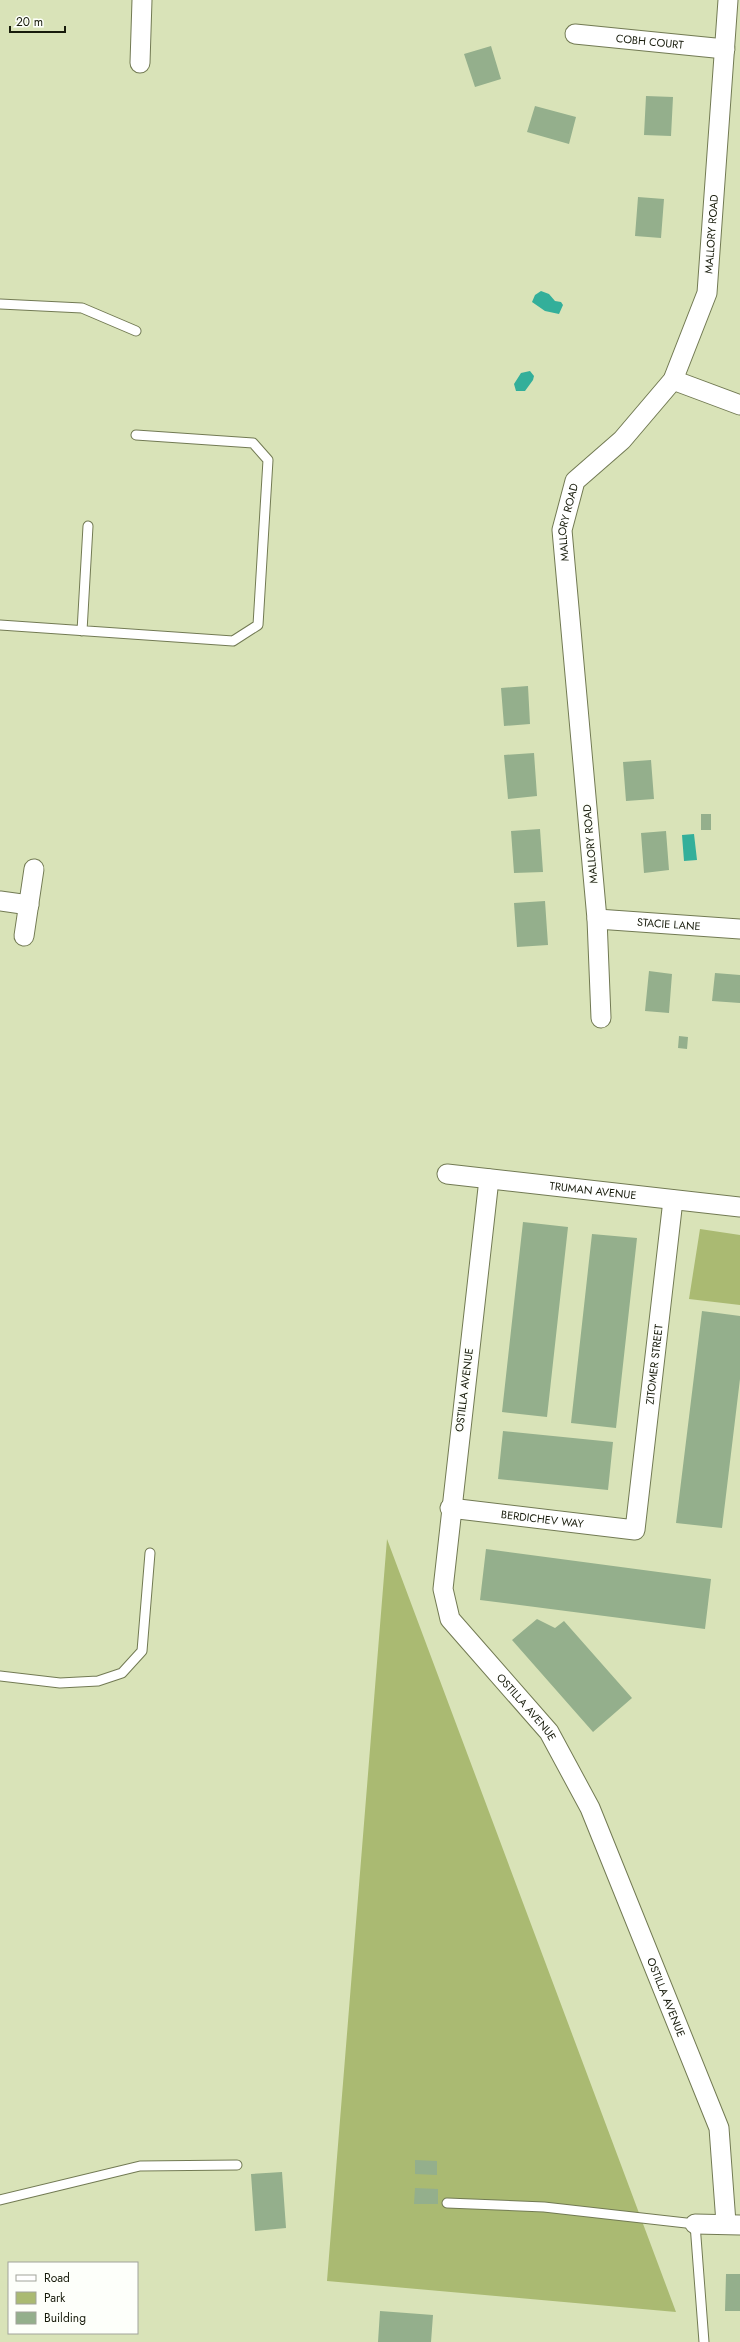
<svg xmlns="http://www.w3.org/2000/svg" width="740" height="2342" font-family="Jost,sans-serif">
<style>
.green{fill:#aaba72}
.water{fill:#33af9a}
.building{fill:#94af8c}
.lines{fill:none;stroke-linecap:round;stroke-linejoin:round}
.lane-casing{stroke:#727a53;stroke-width:11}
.street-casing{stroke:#727a53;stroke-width:21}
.lane{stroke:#fff;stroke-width:9}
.street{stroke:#fff;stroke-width:19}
.labels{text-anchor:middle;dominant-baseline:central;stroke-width:3.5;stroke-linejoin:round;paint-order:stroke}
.street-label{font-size:11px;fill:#171b0b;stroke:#fdfffa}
</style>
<rect width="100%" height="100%" fill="#d9e3b8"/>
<path class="green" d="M 700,1229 L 740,1235 L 740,1305 L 689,1299 Z
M 387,1539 L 676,2312 L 327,2281 Z"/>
<path class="water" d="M 541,291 L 549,294 L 555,301 L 561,302 L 563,305 L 559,314 L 545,311 L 532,302 L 535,295 Z
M 530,371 L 534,376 L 533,380 L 525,391 L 516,391 L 514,384 L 521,373 Z
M 694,834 L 697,860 L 684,861 L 682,835 Z"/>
<path class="building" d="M 491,46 L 501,79 L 475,87 L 464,54 Z
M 646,96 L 673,97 L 671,136 L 644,135 Z
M 535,106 L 576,117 L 569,144 L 527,132 Z
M 638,197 L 664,199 L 661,238 L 635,236 Z
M 528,686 L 530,724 L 504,726 L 501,688 Z
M 534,753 L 537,796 L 508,799 L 504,755 Z
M 651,760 L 654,799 L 626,801 L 623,762 Z
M 701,814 L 711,814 L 711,830 L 701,830 Z
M 540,829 L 543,872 L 514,873 L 511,831 Z
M 666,831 L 669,870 L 644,873 L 641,833 Z
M 545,901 L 548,945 L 517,947 L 514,903 Z
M 649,971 L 672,974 L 669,1013 L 645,1011 Z
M 715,973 L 740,975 L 740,1003 L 712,1001 Z
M 679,1036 L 688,1037 L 687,1049 L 678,1048 Z
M 523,1222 L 568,1227 L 547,1417 L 502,1412 Z
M 592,1234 L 637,1238 L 616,1428 L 571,1423 Z
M 702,1311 L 740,1316 L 740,1379 L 722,1528 L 676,1523 Z
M 503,1431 L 613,1442 L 608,1490 L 498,1479 Z
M 486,1549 L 711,1579 L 705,1629 L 480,1600 Z
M 537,1619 L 555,1628 L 564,1621 L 632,1698 L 593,1732 L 512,1640 Z
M 415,2160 L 437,2161 L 437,2175 L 415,2174 Z
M 282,2172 L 286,2228 L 255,2231 L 251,2174 Z
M 415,2188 L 438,2189 L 438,2204 L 414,2204 Z
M 726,2274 L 740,2274 L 740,2311 L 725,2311 Z
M 380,2311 L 433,2315 L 431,2342 L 378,2342 Z"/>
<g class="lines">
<g class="lane-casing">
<path id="lane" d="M 0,304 L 82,308 L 136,331
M 0,625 L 233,641 L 258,625 L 268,460 L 253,443 L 136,435
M 82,631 L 88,526
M 0,1676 L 60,1683 L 98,1681 L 122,1673 L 142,1651 L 150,1553
M 0,2200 L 140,2166 L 237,2165
M 447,2203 L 544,2207 L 695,2224 L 704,2342"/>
</g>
<g class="street-casing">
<g id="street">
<path id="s1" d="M 575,34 L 725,49"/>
<path d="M 140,63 L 142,0"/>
<path d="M 673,380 L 740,405"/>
<path d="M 0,901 L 29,905"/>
<path id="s2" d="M 597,919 L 740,929"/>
<path d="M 24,936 L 34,869"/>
<path id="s3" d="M 601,1018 L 597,919 L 562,530 L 575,481 L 622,440 L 673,380 L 707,293 L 728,0"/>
<path id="s4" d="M 447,1174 L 740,1207"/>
<path id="s5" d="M 489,1179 L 443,1589 L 450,1619 L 549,1732 L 590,1808 L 719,2128 L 726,2223"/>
<path id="s6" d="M 450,1508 L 635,1530 L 673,1200"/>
<path d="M 695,2224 L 740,2225"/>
</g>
</g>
<use href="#lane" class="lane"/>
<use href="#street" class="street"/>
</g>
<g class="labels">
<g class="street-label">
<text stroke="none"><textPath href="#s1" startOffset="75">COBH COURT</textPath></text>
<text stroke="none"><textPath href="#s3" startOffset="834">MALLORY ROAD</textPath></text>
<text stroke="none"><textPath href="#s3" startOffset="498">MALLORY ROAD</textPath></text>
<text transform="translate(590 844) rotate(-95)">MALLORY ROAD</text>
<text stroke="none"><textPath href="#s2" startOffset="72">STACIE LANE</textPath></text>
<text stroke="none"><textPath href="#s4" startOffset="147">TRUMAN AVENUE</textPath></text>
<text stroke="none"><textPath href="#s6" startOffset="353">ZITOMER STREET</textPath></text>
<text transform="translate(464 1390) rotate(-83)">OSTILLA AVENUE</text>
<text stroke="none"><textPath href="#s6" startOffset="93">BERDICHEV WAY</textPath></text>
<text stroke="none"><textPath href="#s5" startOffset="560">OSTILLA AVENUE</textPath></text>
<text stroke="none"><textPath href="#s5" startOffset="884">OSTILLA AVENUE</textPath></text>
</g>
</g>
<rect x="8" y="2262" width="130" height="72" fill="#fdfffa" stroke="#a1a49a"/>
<rect x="16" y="2275" width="20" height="6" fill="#ffffff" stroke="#a1a49a"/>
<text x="44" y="2282" font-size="12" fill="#171b0b">Road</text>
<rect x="16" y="2292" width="20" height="12" fill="#aaba72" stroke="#a1a49a"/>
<text x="44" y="2302" font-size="12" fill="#171b0b">Park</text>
<rect x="16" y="2312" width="20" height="12" fill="#94af8c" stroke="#a1a49a"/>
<text x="44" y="2322" font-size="12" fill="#171b0b">Building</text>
<path d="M10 26v6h55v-6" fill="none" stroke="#171b0b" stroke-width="2"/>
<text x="16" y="26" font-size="12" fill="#171b0b" stroke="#fdfffa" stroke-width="3" paint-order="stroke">20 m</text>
</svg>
